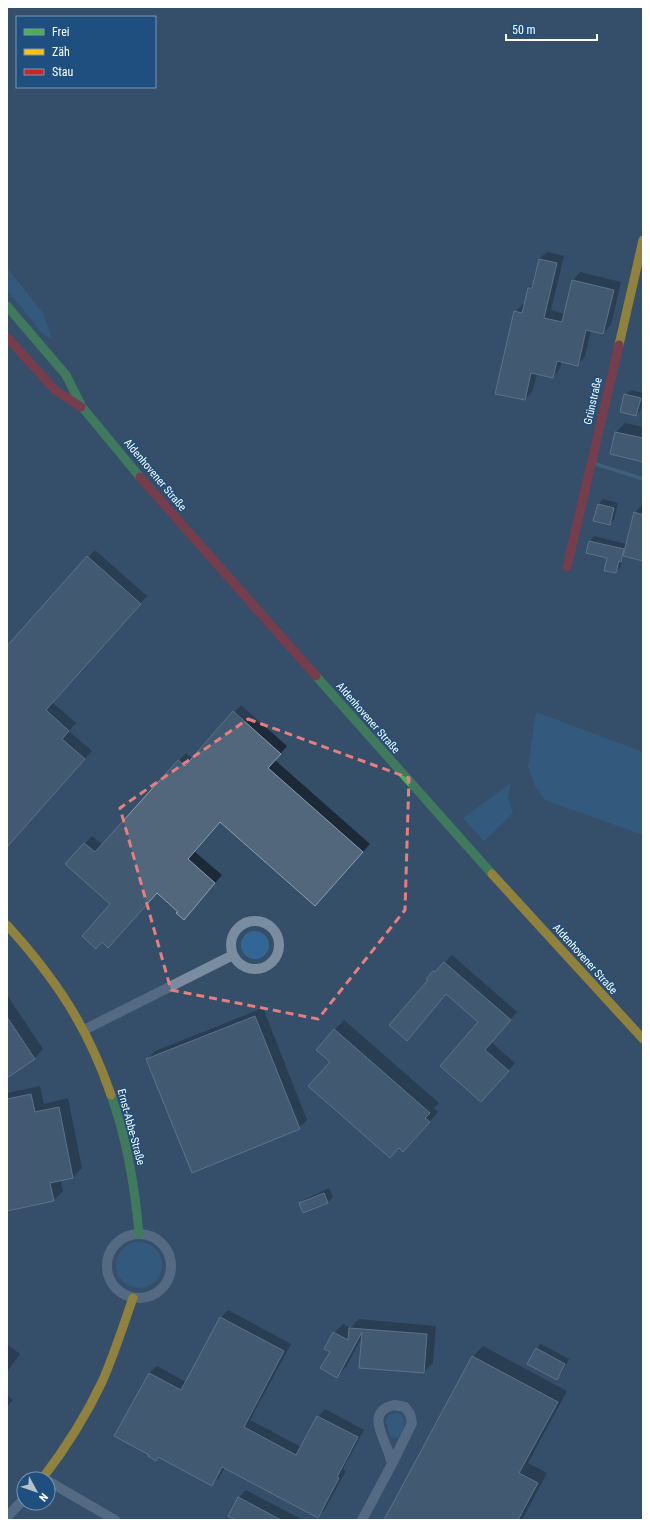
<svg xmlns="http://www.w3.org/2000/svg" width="650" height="1527" font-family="'Roboto Condensed',sans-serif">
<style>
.green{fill:#326696}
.shadow{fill:#0007}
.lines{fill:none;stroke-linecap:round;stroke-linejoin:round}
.stream{stroke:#4f7294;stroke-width:3.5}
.building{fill:#53677c;stroke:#8e9eae}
.street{stroke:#7a8da0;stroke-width:10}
.fast{stroke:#4caf50;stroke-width:9}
.slow{stroke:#ffc107;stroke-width:9}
.jam{stroke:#c62828;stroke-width:9}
.marked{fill:none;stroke:#e67e7e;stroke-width:3;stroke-dasharray:8 5;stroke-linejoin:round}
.labels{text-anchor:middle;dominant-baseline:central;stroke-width:3;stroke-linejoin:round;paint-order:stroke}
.street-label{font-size:11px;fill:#fff;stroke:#1f4f7f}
</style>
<rect width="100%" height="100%" fill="#354f69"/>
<path class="green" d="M 7,268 L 43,313 L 52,339 L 43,334 L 7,290 Z
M 536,712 L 643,752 L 643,835 L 545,800 L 535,786 L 528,767 Z
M 511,783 L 508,798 L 513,813 L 484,841 L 463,818 Z
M241 945a14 14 0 1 1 28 0a14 14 0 1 1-28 0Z
M116 1265a23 23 0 1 1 46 0a23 23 0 1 1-46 0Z
M 397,1413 L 402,1415 C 406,1424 403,1429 399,1437 L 394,1438 L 390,1436 L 386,1421 C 388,1415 391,1414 397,1413 Z"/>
<path class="shadow" d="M 547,252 L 564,256 L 551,310 L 565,314 L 573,280 L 580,272 L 621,282 L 611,325 L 603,333 L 591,330 L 585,357 L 577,365 L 562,361 L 560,369 L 553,377 L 537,374 L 532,392 L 525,399 L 515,312 L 523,304 L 525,304 L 528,288 L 534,283 L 539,259 Z
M 630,390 L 643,393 L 641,410 L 636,415 L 625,395 Z
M 625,423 L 643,427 L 643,461 L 611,453 L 616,432 Z
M 603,499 L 618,503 L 614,519 L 610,524 L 599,504 Z
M 641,506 L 643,506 L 643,560 L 625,556 L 623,558 L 620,568 L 615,572 L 609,558 L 590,541 L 594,536 L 627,544 L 634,513 Z
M 95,550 L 147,596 L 52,702 L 76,723 L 69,731 L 92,751 L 7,846 L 7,647 Z
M 241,705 L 287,746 L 275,760 L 370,844 L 322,898 L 221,821 L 194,851 L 222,875 L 184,919 L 179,912 L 157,892 L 112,904 L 67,864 L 92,836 L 103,845 L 179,760 L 186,753 L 193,759 Z
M 452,955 L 517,1012 L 491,1042 L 515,1063 L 488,1093 L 480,1022 L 447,993 L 428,979 Z
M 7,995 L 43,1049 L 35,1058 L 7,1077 Z
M 263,1008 L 307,1120 L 299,1128 L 147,1060 L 155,1051 Z
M 344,1020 L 439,1103 L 434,1108 L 438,1112 L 413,1142 L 403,1151 L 399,1148 L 390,1157 L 331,1062 L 317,1049 Z
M 40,1086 L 44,1104 L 68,1098 L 82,1168 L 73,1177 L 60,1179 L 63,1191 L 54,1200 L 7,1210 L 7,1093 Z
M 329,1188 L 333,1197 L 328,1202 L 303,1212 L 300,1203 L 305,1199 Z
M 228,1310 L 291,1344 L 250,1420 L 301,1447 L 318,1416 L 325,1409 L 364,1430 L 343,1469 L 346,1471 L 325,1509 L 318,1517 L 225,1467 L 219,1478 L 212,1485 L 158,1457 L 156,1460 L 150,1454 L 149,1373 L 157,1366 L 186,1382 L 221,1318 Z
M 359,1319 L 436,1326 L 433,1363 L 424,1372 L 362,1337 L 346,1367 L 337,1376 L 331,1352 L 334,1333 L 343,1324 L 350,1328 Z
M 7,1344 L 20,1354 L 7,1372 Z
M 541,1344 L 569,1359 L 561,1374 L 556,1378 L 536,1349 Z
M 483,1346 L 567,1391 L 528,1463 L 547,1473 L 522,1520 L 385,1520 L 473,1356 Z
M 7,1395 L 13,1400 L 7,1407 Z
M 246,1490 L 303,1520 L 238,1520 L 229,1515 L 239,1497 Z"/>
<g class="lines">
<path class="stream" d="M 596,464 L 643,479"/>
</g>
<path class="building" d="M 539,259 L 557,263 L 544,318 L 562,322 L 572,280 L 614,290 L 603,334 L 586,330 L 578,366 L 557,361 L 553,378 L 531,373 L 525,400 L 495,394 L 514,311 L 522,313 L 528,288 L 532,288 Z
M 624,394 L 641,398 L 636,416 L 620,412 Z
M 615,432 L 643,438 L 643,462 L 610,454 Z
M 598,504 L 614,508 L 610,525 L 593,521 Z
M 634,512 L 643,515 L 643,561 L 623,556 Z
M 589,541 L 624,549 L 621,562 L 619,561 L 616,573 L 604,571 L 607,558 L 586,553 Z
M 87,556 L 141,604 L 46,710 L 69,731 L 62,739 L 85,759 L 7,847 L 7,646 Z
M 233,711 L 281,754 L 268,768 L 363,852 L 315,906 L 220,822 L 188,859 L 215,883 L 184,920 L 176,913 L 178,912 L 157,893 L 108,948 L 102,942 L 96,949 L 82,936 L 110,904 L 65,864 L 84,843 L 95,852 L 178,760 L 185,766 Z
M 444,962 L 511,1020 L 485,1050 L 509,1071 L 481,1102 L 440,1066 L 478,1022 L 446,994 L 407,1041 L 389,1025 L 428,980 L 426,979 L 433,971 L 435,972 Z
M 255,1016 L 300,1129 L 192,1173 L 146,1059 Z
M 7,1017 L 35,1059 L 7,1078 Z
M 334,1029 L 430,1113 L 425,1118 L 430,1122 L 403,1152 L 399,1148 L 390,1158 L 308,1086 L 330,1062 L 316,1050 Z
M 31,1094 L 35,1112 L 59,1107 L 73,1178 L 50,1183 L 54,1201 L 7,1211 L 7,1099 Z
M 324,1193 L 328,1203 L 303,1213 L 299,1203 Z
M 220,1317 L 284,1351 L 244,1427 L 296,1455 L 317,1416 L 358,1437 L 337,1477 L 339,1478 L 318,1518 L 222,1467 L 212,1486 L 158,1457 L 156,1461 L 148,1456 L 149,1455 L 114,1436 L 149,1373 L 181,1390 Z
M 349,1328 L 427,1334 L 424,1373 L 359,1368 L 362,1332 L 337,1378 L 320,1368 L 330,1352 L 324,1349 L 333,1332 L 348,1340 Z
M 536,1348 L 565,1364 L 557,1380 L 527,1364 Z
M 472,1356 L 558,1402 L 519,1473 L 538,1483 L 518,1520 L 384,1520 Z
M 238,1497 L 281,1520 L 236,1520 L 228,1516 Z"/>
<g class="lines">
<path class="street" d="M231 945a24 24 0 1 1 48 0a24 24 0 1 1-48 0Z
M 84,1030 L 233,955
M107 1266a32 32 0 1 1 64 0a32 32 0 1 1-64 0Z
M 394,1405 L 405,1407 L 410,1414 L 412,1423 L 392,1464 C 390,1458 389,1452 386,1446 C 380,1430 369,1411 394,1405 Z
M 48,1481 L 115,1520
M 7,1517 L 24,1499
M 362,1520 L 392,1464"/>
<path class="fast" d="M 7,306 L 66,375 L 82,407 L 140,477
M 316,676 L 492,874
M 111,1095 C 127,1140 135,1187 139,1234"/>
<path class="slow" d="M 619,345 L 643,240
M 492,874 L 643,1039
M 7,925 C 55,978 88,1027 111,1095
M 42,1479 C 65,1449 86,1416 102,1382 C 114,1355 123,1326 133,1298"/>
<path class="jam" d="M 7,337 L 55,390 L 81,407
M 140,477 L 316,676
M 567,567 L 619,345"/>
</g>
<path d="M0 0H650V1527H0ZM 248,719 L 409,778 L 405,910 L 318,1019 L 171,990 L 120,808 Z" fill="#354f69" fill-opacity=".55" fill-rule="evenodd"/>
<path class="marked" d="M 248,719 L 409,778 L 405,910 L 318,1019 L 171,990 L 120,808 Z"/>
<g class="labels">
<g class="street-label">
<text transform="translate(593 401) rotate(-77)">Grünstraße</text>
<text transform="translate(155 475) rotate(50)">Aldenhovener Straße</text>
<text transform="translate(368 718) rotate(49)">Aldenhovener Straße</text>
<text transform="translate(585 959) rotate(48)">Aldenhovener Straße</text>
<text transform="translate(131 1127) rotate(75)">Ernst-Abbe-Straße</text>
</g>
</g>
<rect width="650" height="1527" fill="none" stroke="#ffffff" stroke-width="16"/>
<rect x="16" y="16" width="140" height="72" fill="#1f4f7f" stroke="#7995b2"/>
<rect x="24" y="29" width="20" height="6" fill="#4caf50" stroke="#7995b2"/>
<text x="52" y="36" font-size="12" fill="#ffffff">Frei</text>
<rect x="24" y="49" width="20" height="6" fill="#ffc107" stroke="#7995b2"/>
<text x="52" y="56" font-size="12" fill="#ffffff">Zäh</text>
<rect x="24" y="69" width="20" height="6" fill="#c62828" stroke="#7995b2"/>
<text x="52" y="76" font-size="12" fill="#ffffff">Stau</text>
<g transform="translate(36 1491) rotate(130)"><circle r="19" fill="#1f4f7f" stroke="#7995b2"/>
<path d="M0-3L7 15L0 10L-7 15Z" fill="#b8c1ca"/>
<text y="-6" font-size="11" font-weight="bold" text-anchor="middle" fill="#ffffff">N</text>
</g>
<path d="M506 34v6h91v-6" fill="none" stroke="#ffffff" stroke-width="2"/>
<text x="512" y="34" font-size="12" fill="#ffffff" stroke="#1f4f7f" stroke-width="3" paint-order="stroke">50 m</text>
</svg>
